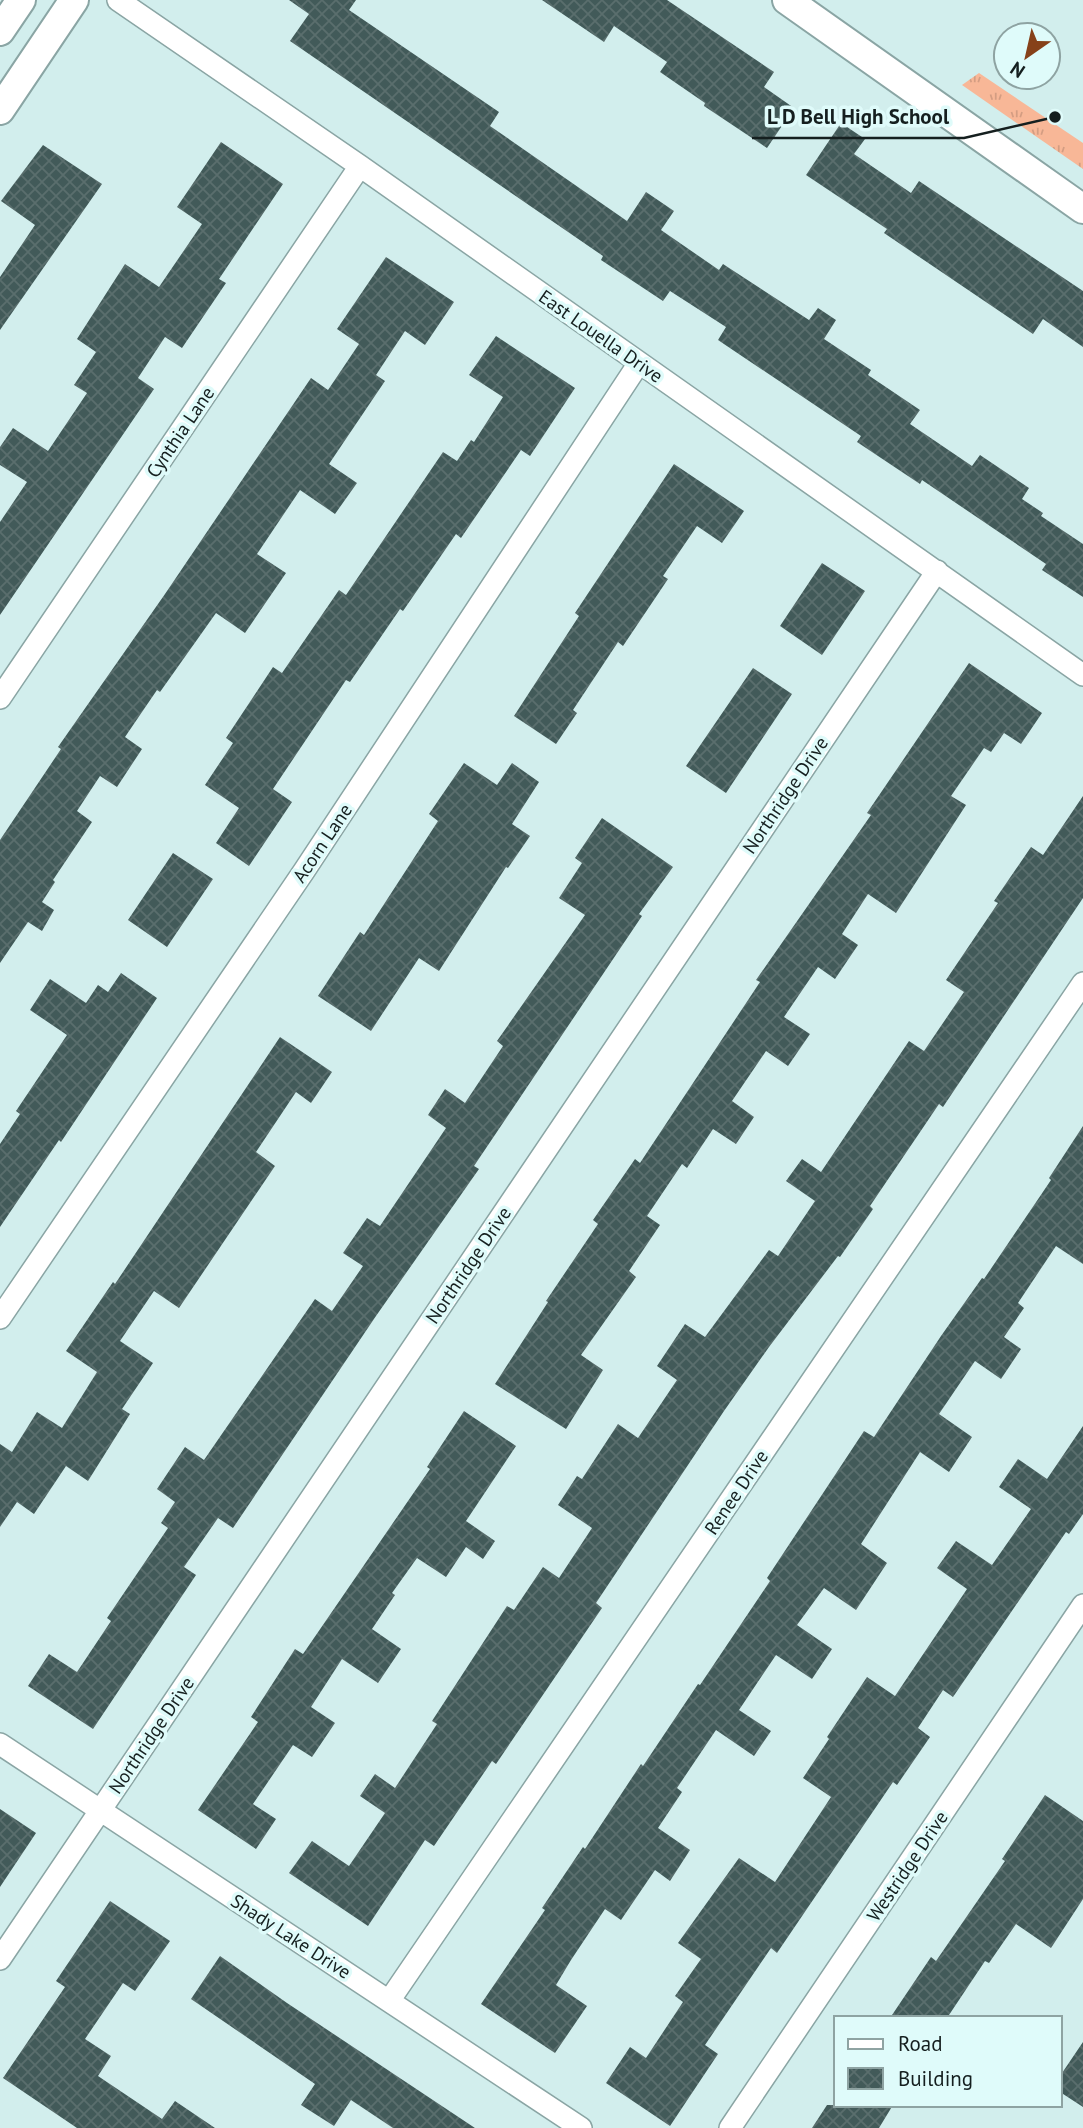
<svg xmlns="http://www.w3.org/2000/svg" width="1083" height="2128" font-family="'PT Sans',sans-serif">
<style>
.grass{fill:url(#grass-tufts)}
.building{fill:url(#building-cross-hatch)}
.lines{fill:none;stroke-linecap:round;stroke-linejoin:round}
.minor-casing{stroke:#8aa5a4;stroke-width:24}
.tertiary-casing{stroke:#8aa5a4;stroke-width:32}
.minor{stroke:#fff;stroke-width:21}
.tertiary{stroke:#fff;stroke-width:28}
.labels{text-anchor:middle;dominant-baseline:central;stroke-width:7;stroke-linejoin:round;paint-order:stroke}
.street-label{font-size:19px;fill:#151f1f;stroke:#dffbfa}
.leader{fill:none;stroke:#151f1f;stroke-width:2.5}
.callout-dot{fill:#151f1f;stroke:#dffbfa;stroke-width:2.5}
.callout-label{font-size:21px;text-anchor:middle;font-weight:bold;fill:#151f1f;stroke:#dffbfa;stroke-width:7;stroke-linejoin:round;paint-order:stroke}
</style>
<defs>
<pattern id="grass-tufts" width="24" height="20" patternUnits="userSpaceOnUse" patternTransform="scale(1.75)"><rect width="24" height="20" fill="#f8b797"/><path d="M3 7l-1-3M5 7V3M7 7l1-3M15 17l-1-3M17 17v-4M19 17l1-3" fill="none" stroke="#d49d82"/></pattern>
<pattern id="building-cross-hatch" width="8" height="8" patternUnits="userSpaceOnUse" patternTransform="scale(1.75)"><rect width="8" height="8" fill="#425a59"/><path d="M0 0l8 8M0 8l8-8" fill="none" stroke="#5a6e6d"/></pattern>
</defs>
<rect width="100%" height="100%" fill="#d2eeed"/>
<path class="grass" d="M 979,73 L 1083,143 L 1083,169 L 962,85 Z"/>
<path class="building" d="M 289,0 L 356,0 L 349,10 L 499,112 L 490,126 L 627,221 L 646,192 L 674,211 L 661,230 L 719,270 L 723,264 L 809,320 L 818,308 L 836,320 L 824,339 L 871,370 L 868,375 L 920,410 L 910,424 L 972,466 L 980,455 L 1029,488 L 1022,499 L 1043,513 L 1041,516 L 1083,544 L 1083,597 L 1042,570 L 1046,564 L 922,480 L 920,484 L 857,442 L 861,436 L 718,340 L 726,327 L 670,291 L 663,301 L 601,260 L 603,256 L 290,41 L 309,14 Z
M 542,0 L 667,0 L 774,72 L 764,87 L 794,108 L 767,148 L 704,106 L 705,103 L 660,72 L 667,62 L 614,26 L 604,42 Z
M 841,123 L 865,139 L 854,154 L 911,193 L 919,181 L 1083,291 L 1083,347 L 1043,319 L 1033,334 L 884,233 L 887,229 L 806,175 Z
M 221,142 L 283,184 L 219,279 L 226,283 L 182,348 L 165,337 L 138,378 L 154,389 L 0,615 L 0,522 L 27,482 L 0,465 L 0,447 L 13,428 L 48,451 L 87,393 L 74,385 L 96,352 L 77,339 L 125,264 L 159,287 L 202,224 L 177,207 Z
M 43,145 L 102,184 L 0,330 L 0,277 L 35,225 L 1,201 Z
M 386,257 L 454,302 L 425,345 L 405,331 L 376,375 L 385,381 L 329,464 L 357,483 L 335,514 L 300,490 L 257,554 L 286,573 L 245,633 L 216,613 L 160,692 L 157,690 L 125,737 L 142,749 L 117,787 L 100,776 L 77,811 L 92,822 L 53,880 L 55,882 L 42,902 L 54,910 L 42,931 L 28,922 L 0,963 L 0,840 L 61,749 L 58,747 L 165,594 L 311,378 L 328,390 L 359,344 L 337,329 Z
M 496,336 L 575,388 L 530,456 L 521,450 L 461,538 L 456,534 L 403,611 L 400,609 L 350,682 L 346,680 L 273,789 L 292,802 L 249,866 L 216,843 L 239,808 L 205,785 L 233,743 L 226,738 L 273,667 L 282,673 L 339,590 L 346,595 L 443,452 L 457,461 L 471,440 L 474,442 L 503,397 L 469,375 Z
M 674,464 L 744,511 L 722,543 L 697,526 L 663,576 L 668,579 L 623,646 L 618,642 L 573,710 L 577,713 L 556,744 L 514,716 L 579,616 L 575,613 Z
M 822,563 L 865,591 L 822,655 L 780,626 Z
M 969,663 L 1042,713 L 1021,744 L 1004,733 L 991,752 L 984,748 L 951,796 L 966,805 L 896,913 L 868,894 L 842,934 L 858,945 L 835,979 L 818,967 L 784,1017 L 810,1034 L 788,1066 L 766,1051 L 732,1101 L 754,1117 L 736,1144 L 713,1129 L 687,1168 L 682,1164 L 647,1216 L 660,1225 L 629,1271 L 636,1277 L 581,1355 L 603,1370 L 566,1429 L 495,1384 L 548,1302 L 546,1301 L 598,1224 L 593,1220 L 635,1159 L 640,1163 L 760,982 L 756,980 L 871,815 L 867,813 Z
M 753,668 L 792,694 L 726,793 L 686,766 Z
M 464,763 L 497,785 L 512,763 L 539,782 L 512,824 L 530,836 L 508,868 L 506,867 L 439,971 L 419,958 L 371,1031 L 318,996 L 360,932 L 364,935 L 438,821 L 429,814 Z
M 1083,796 L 1083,898 L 943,1107 L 939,1104 L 870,1206 L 873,1209 L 840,1257 L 838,1256 L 769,1347 L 724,1411 L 596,1603 L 602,1608 L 496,1764 L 492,1761 L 434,1846 L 425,1840 L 368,1926 L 289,1873 L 312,1841 L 349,1866 L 385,1813 L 360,1796 L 375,1774 L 395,1788 L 437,1724 L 432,1721 L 507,1606 L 514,1610 L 543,1567 L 559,1578 L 592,1528 L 558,1505 L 577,1476 L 582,1479 L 618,1424 L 638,1438 L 677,1380 L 657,1366 L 685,1324 L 705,1337 L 769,1250 L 778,1256 L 815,1201 L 786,1181 L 802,1159 L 821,1172 L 909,1041 L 924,1051 L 964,992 L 946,980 L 998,903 L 994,901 L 1031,847 L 1043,855 Z
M 602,818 L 673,867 L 639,914 L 642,916 L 474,1166 L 479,1169 L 376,1316 L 233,1528 L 218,1518 L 184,1567 L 196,1575 L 93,1729 L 28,1686 L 49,1654 L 77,1672 L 111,1621 L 107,1618 L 168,1528 L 161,1523 L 175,1502 L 157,1489 L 185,1447 L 204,1460 L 315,1299 L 332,1311 L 363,1266 L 343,1253 L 367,1218 L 380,1226 L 446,1128 L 428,1115 L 445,1089 L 465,1103 L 503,1046 L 497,1041 L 585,915 L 559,898 L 582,863 L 575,858 Z
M 173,853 L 213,879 L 167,947 L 128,920 Z
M 121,973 L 157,998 L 61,1142 L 59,1140 L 0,1227 L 0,1144 L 20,1114 L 16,1111 L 67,1035 L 30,1010 L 50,979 L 86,1003 L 98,985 L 108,992 Z
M 280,1037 L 332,1072 L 311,1103 L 296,1092 L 256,1152 L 275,1166 L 179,1308 L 154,1291 L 120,1341 L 153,1363 L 122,1409 L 130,1414 L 88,1481 L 66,1466 L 34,1514 L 17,1502 L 0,1527 L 0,1444 L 12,1452 L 37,1412 L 62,1428 L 97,1372 L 66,1351 L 113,1282 L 115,1284 Z
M 1083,1126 L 1083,1264 L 1056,1246 L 1018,1303 L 1024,1308 L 1004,1337 L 1021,1349 L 1001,1379 L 975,1361 L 939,1414 L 972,1437 L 949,1472 L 920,1452 L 861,1544 L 887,1563 L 856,1610 L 824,1588 L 797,1625 L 832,1649 L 812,1679 L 776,1655 L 739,1710 L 771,1731 L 754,1756 L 716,1730 L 677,1788 L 682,1792 L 658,1828 L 690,1850 L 670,1881 L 655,1870 L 621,1920 L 605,1909 L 571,1960 L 556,1985 L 587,2006 L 555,2053 L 481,2004 L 545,1910 L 542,1908 L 583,1847 L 585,1849 L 641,1764 L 643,1766 L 698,1684 L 700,1685 L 770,1581 L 767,1578 L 864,1431 L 874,1437 L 941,1336 L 982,1278 L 984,1279 L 1051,1180 L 1049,1178 Z
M 464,1411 L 516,1446 L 466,1521 L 495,1541 L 483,1559 L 466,1547 L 446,1577 L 417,1558 L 392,1593 L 395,1595 L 372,1629 L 401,1649 L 378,1683 L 342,1659 L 311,1707 L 335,1723 L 312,1757 L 293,1745 L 253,1804 L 276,1819 L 256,1849 L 198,1810 L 258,1722 L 251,1717 L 295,1649 L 303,1654 L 430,1469 L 427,1467 Z
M 1083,1426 L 1083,1514 L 1069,1534 L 1066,1532 L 953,1697 L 943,1690 L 918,1728 L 930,1737 L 897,1785 L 893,1782 L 777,1953 L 771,1948 L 705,2045 L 718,2054 L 670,2126 L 606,2083 L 630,2047 L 646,2058 L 683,2002 L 675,1996 L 701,1959 L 678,1943 L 739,1858 L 775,1882 L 831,1797 L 803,1778 L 829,1739 L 827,1737 L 867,1677 L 895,1696 L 967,1589 L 937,1568 L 956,1541 L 992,1565 L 1031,1509 L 999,1487 L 1018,1459 L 1047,1479 Z
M 1045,1795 L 1083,1821 L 1083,1899 L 1051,1948 L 1016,1924 L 989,1963 L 985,1961 L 947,2018 L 890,2018 L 931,1957 L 936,1961 L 1005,1861 L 1002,1859 Z
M 0,1809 L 36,1833 L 0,1887 Z
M 110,1901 L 170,1941 L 135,1991 L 123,1983 L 85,2039 L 111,2056 L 98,2076 L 162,2119 L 175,2101 L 215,2128 L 77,2128 L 3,2078 L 65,1987 L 56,1981 Z
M 220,1956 L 287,2003 L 475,2128 L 393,2128 L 351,2100 L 334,2126 L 301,2105 L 315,2084 L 191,1999 Z
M 1083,2042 L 1083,2107 L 1060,2092 L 1060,2076 Z
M 827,2105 L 893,2105 L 879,2128 L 812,2128 Z"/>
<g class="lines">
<g class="minor-casing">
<path id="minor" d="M 118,0 L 360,166 L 1083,675
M 0,698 L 360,166
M 0,1318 L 304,871 L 639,363
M 0,1744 L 581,2128
M 0,1959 L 937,571
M 389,2001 L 1083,983
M 730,2128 L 1083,1605"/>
</g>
<g class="tertiary-casing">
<path id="tertiary" d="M 787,0 L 1083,209
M 0,31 L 21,0
M 0,110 L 74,0"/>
</g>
<use href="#minor" class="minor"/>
<use href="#tertiary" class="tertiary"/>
</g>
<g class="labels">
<g class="street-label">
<text transform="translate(601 336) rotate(35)">East Louella Drive</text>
<text transform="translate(180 432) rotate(-56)">Cynthia Lane</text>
<text transform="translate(785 795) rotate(-56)">Northridge Drive</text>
<text transform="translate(322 843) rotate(-56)">Acorn Lane</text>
<text transform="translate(468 1265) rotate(-56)">Northridge Drive</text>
<text transform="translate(736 1492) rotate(-56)">Renee Drive</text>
<text transform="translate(151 1735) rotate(-56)">Northridge Drive</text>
<text transform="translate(907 1866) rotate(-56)">Westridge Drive</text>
<text transform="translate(291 1936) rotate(33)">Shady Lake Drive</text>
</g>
</g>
<path class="leader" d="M1055 117L964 138H752"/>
<circle class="callout-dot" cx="1055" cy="117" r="7"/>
<g class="callout-label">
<text x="858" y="124">L D Bell High School</text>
</g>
<rect x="834" y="2016" width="228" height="91" fill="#dffbfa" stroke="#8ea3a2" stroke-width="2"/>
<rect x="848" y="2039" width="35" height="10" fill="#ffffff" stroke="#8ea3a2" stroke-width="2"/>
<text x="898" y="2051" font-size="21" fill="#151f1f">Road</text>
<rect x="848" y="2068" width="35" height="21" fill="url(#building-cross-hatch)" stroke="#8ea3a2" stroke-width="2"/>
<text x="898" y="2086" font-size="21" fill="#151f1f">Building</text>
<g transform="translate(1027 56) rotate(214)"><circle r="33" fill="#dffbfa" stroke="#8ea3a2" stroke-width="2"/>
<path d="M0-5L12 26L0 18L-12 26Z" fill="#864119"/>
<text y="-10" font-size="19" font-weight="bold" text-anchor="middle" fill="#151f1f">N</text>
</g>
</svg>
